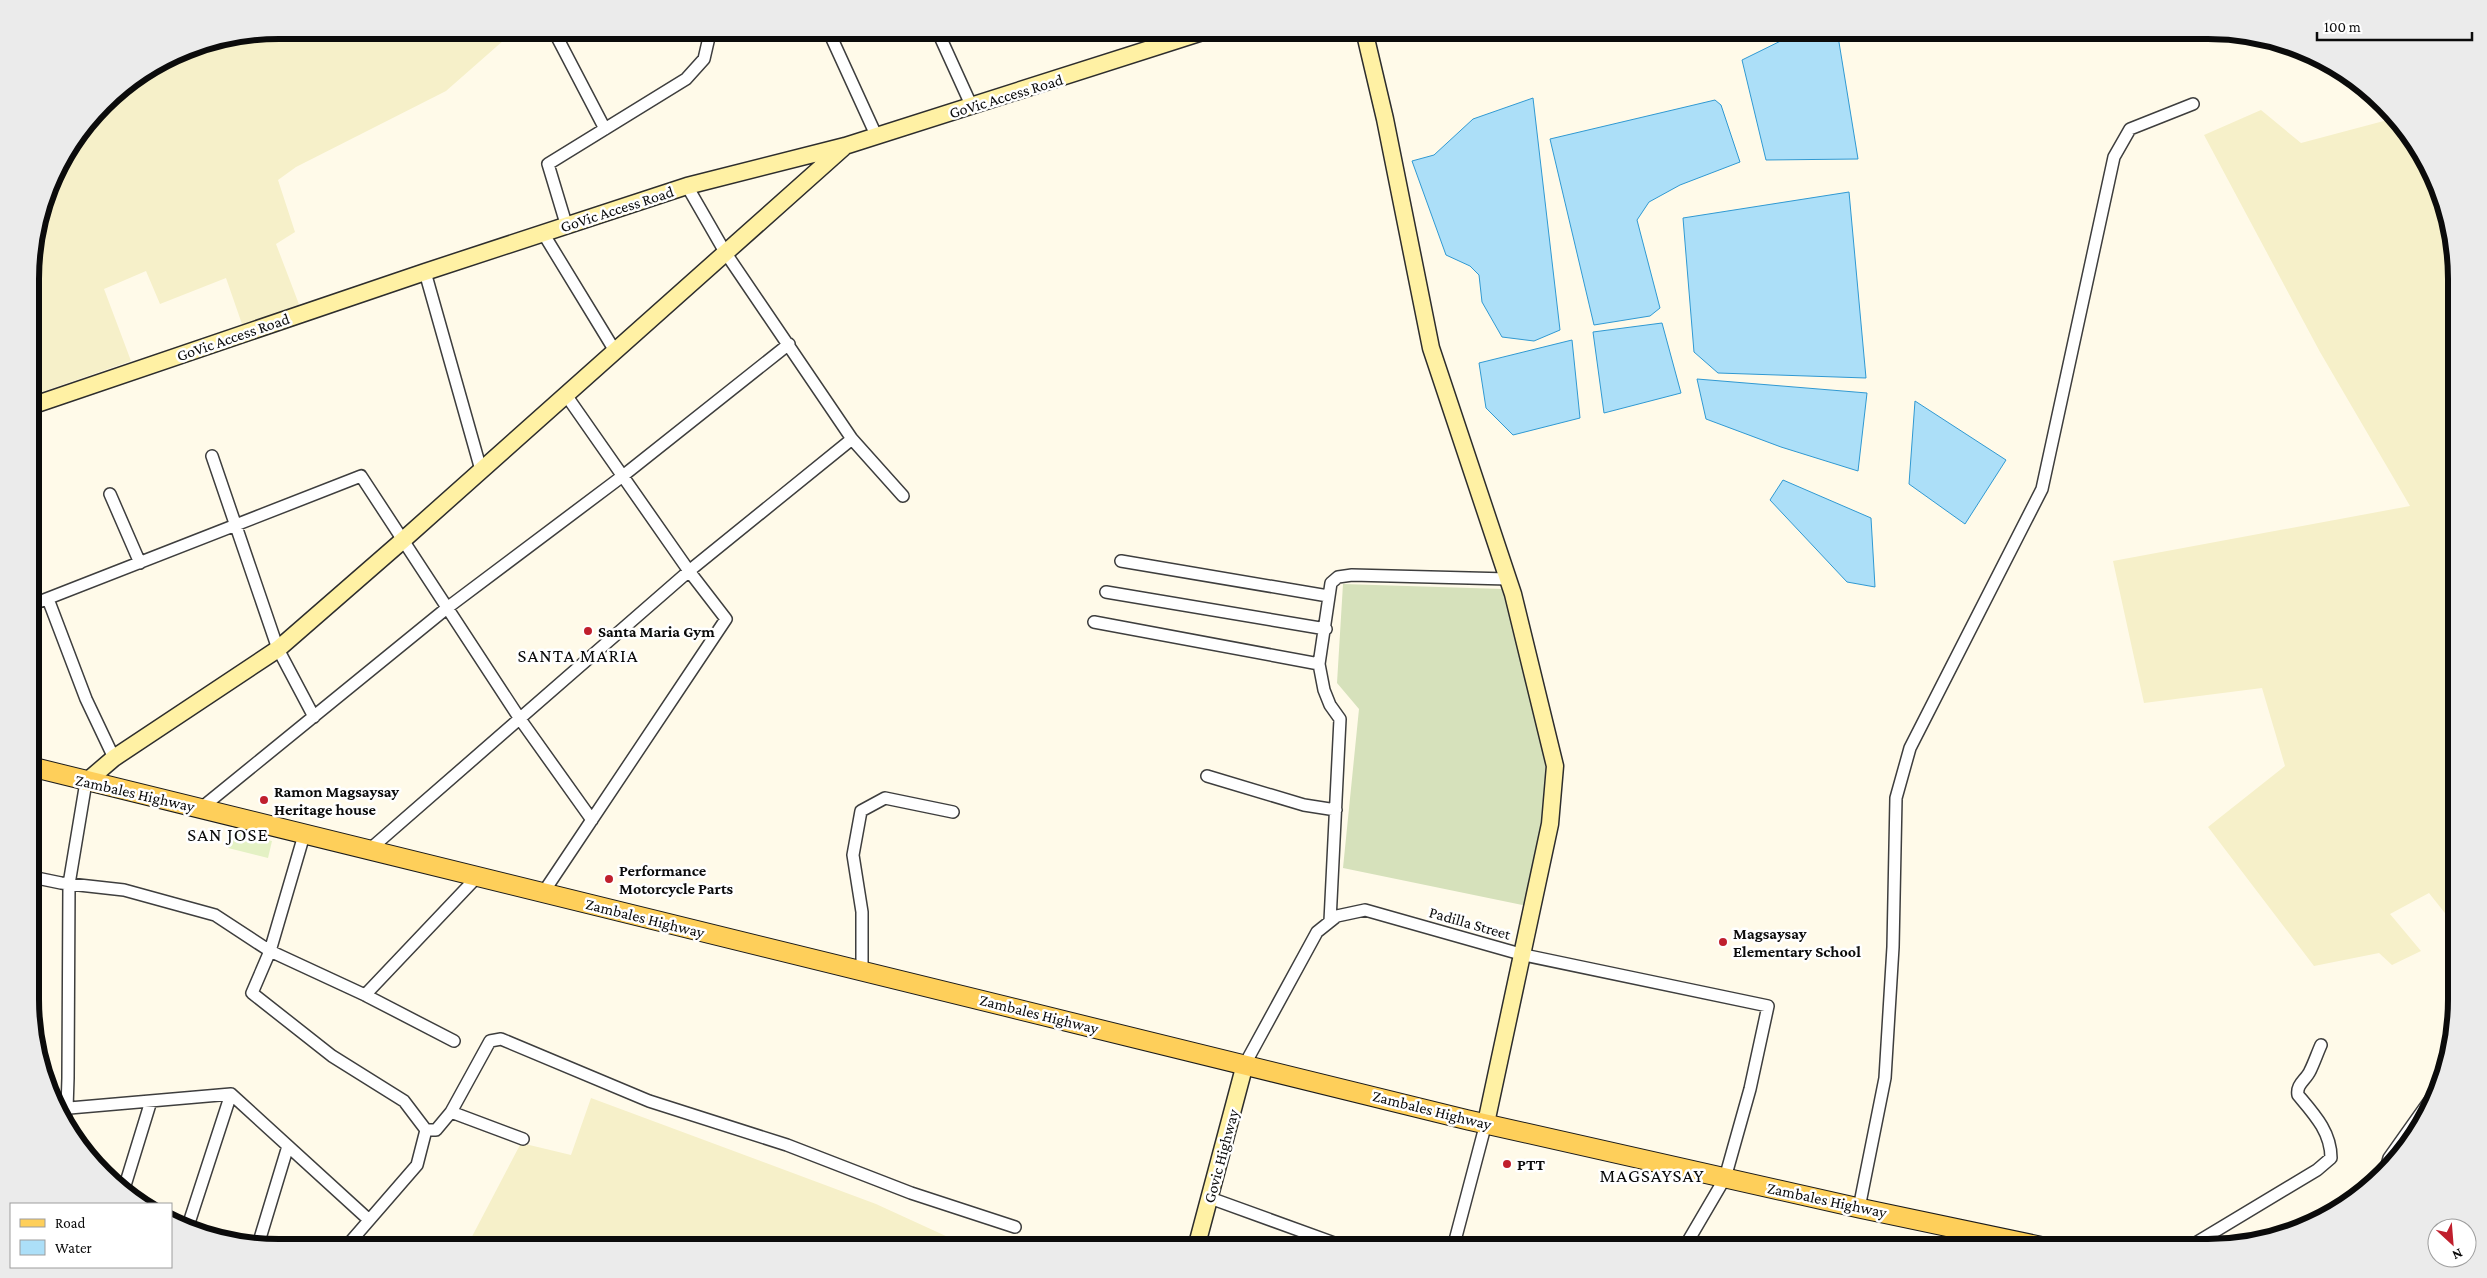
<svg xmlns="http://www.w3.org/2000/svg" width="2487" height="1278" font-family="'Crimson Pro',serif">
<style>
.farmland{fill:#f6f0c9}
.cemetery{fill:#d6e1bb}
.pitch{fill:#e4f1c4}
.water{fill:#acdff8;stroke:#3099d2}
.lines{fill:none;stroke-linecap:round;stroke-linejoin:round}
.street-casing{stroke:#3e3e3e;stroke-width:14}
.secondary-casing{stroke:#2d2d2d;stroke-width:19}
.primary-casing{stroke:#1c1c1c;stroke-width:21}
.street{stroke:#fff;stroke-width:11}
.secondary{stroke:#fff1a4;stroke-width:16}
.primary{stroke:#fecf5a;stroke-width:19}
.poi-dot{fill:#c01f2d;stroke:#fff;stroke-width:2}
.labels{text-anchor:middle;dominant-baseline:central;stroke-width:5;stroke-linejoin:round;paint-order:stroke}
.street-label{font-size:16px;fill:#0b0b0b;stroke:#fff}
.poi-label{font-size:16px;font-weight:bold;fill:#0b0b0b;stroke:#fff;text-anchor:start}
.quarter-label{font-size:19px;letter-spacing:1px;fill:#0b0b0b;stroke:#fff}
.rim{fill:none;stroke:#0b0b0b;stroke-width:6}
</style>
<rect width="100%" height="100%" fill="#fffae9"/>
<path class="farmland" d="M 279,30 L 510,30 L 512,33 L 446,91 L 296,167 L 278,180 L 295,232 L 276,244 L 300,307 L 243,327 L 226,278 L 160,304 L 146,271 L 104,289 L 131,361 L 36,394 L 31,381 L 31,262 L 56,169 L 115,92 L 184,49 Z
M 2261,110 L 2301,143 L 2395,118 L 2415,140 L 2438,184 L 2455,247 L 2457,920 L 2452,922 L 2429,893 L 2390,914 L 2421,951 L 2392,965 L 2379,953 L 2314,966 L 2208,827 L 2285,766 L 2262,688 L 2144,703 L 2113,561 L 2410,506 L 2320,352 L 2204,135 Z
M 591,1098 L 876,1204 L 972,1248 L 912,1248 L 884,1237 L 877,1248 L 466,1248 L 521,1143 L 571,1155 Z"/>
<path class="cemetery" d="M 1343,584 L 1503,589 L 1554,772 L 1527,906 L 1343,868 L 1359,709 L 1337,683 Z"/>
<path class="pitch" d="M 232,831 L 272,841 L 268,858 L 228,848 Z"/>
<path class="water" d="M 1803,30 L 1837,30 L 1858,159 L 1766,160 L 1742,60 Z
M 1533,98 L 1560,330 L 1534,341 L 1502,337 L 1482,302 L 1479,275 L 1470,266 L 1446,255 L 1412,161 L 1434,155 L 1473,119 Z
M 1715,100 L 1721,105 L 1740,162 L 1680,185 L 1649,202 L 1637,220 L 1660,308 L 1650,316 L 1594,325 L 1550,139 Z
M 1849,192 L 1866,378 L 1718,373 L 1694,352 L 1683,218 Z
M 1662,323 L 1681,393 L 1604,413 L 1593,332 Z
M 1572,340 L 1580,418 L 1513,435 L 1486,408 L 1479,363 Z
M 1697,379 L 1867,393 L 1858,471 L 1781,447 L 1706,419 Z
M 1915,401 L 2006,460 L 1965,524 L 1909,484 Z
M 1783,480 L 1871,518 L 1875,587 L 1847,582 L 1770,500 Z"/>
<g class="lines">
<g class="street-casing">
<path id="street" d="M 828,30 L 876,135
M 937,30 L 972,107
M 557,37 L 605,129
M 687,186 L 725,252 L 852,439 L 903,496
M 567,227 L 548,164 L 686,79 L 704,59 L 710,33 L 715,30
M 543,233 L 615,351
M 425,272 L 481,470
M 212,456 L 278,649 L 314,717
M 110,494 L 140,563
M 1121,561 L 1328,596
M 1106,592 L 1326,629
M 48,599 L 86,699 L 114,758
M 31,605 L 361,476 L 520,719 L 592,820
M 1094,622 L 1319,664
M 1207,776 L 1304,805 L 1336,810
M 200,809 L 447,608 L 624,475 L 789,344
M 304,835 L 270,951 L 252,993 L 332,1056 L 404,1101 L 426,1130 L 417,1165 L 345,1248
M 369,850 L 689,571 L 852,439
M 32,877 L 61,883 L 124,890 L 215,915 L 270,951 L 365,995 L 454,1041
M 543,893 L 726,619 L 689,571 L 566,395
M 1330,921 L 1340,719 L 1330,705 L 1324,690 L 1319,664 L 1331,583 L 1338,577 L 1352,575 L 1508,579
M 862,971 L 862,912 L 853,855 L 861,811 L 885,798 L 953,812
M 365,995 L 477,877
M 1245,1064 L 1317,932 L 1337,916 L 1365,910 L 1524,955 L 1768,1006 L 1750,1089 L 1725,1178 L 1684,1248
M 2446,1070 L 2447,1054
M 58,1109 L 231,1094 L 368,1219
M 451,1112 L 523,1139
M 64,1120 L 67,1109 L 68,1078 L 69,884 L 86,782
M 426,1130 L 436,1130 L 451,1112 L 490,1041 L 501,1039 L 649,1101 L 787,1145 L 911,1193 L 1015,1227
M 2385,1172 L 2389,1158 L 2440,1086
M 123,1192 L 151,1101
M 1210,1198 L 1348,1248
M 1859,1208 L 1885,1078 L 1893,947 L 1896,798 L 1910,748 L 2042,489 L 2114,157 L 2130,129 L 2193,104
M 187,1229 L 231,1094
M 258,1245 L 288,1146
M 2189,1247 L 2317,1170 L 2331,1158 C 2331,1132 2314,1114 2298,1095 C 2296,1084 2306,1080 2310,1071 C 2314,1063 2317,1054 2321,1045
M 1453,1248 L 1486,1123"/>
</g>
<g class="secondary-casing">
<path id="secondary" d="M 1364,30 L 1385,119 L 1431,348 L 1513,594 L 1555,766 L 1550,824 L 1486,1123
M 31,406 L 425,272 L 687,186 L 845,146 L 1209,30
M 86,782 L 114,758 L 278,649 L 402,541 L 843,148
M 1196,1248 L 1245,1064"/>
</g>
<g class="primary-casing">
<path id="primary" d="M 32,767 L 1468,1120 L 1859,1208 L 2049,1248"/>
</g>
<use href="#street" class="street"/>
<use href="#secondary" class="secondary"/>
<use href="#primary" class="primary"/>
</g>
<g class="poi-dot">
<circle cx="588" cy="631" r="5"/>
<circle cx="264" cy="800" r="5"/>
<circle cx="609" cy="879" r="5"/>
<circle cx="1723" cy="942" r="5"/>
<circle cx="1507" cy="1164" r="5"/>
</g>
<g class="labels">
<g class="street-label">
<text transform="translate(1006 96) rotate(-17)">GoVic Access Road</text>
<text transform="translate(617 209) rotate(-18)">GoVic Access Road</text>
<text transform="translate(233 337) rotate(-19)">GoVic Access Road</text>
<text transform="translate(135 793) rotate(13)">Zambales Highway</text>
<text transform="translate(645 918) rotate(14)">Zambales Highway</text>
<text transform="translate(1470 923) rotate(16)">Padilla Street</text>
<text transform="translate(1039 1014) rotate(14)">Zambales Highway</text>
<text transform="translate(1432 1110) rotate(14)">Zambales Highway</text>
<text transform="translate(1221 1156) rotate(-75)">Govic Highway</text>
<text transform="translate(1827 1200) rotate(12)">Zambales Highway</text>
</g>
<g class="poi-label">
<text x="598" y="631">Santa Maria Gym</text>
<text x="274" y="791">Ramon Magsaysay<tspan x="274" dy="18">Heritage house</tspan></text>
<text x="619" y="870">Performance<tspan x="619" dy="18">Motorcycle Parts</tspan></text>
<text x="1733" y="933">Magsaysay<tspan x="1733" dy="18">Elementary School</tspan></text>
<text x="1517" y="1164">PTT</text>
</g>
<g class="quarter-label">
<text x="578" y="655">SANTA MARIA</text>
<text x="228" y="834">SAN JOSE</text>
<text x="1652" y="1175">MAGSAYSAY</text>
</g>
</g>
<path d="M0 0H2487V1278H0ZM279 39H2208A240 240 0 0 1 2448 279V999A240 240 0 0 1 2208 1239H279A240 240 0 0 1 39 999V279A240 240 0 0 1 279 39Z" fill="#ebebeb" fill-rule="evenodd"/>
<path class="rim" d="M279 39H2208A240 240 0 0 1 2448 279V999A240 240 0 0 1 2208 1239H279A240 240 0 0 1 39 999V279A240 240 0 0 1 279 39Z"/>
<rect x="10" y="1203" width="162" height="65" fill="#ffffff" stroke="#9d9d9d"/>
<rect x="20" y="1219" width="25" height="8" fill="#fecf5a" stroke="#9d9d9d"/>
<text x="55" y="1228" font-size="15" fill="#0b0b0b">Road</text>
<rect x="20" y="1240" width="25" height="15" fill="#acdff8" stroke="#9d9d9d"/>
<text x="55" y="1253" font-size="15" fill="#0b0b0b">Water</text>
<g transform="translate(2452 1243) rotate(154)"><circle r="24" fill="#ffffff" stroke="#9d9d9d"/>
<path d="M0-4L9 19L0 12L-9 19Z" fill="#c01f2d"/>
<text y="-8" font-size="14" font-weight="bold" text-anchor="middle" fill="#0b0b0b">N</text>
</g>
<path d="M2317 32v8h155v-8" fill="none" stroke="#0b0b0b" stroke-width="2.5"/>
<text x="2324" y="32" font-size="15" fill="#0b0b0b" stroke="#ffffff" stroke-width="4" paint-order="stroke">100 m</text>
</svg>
